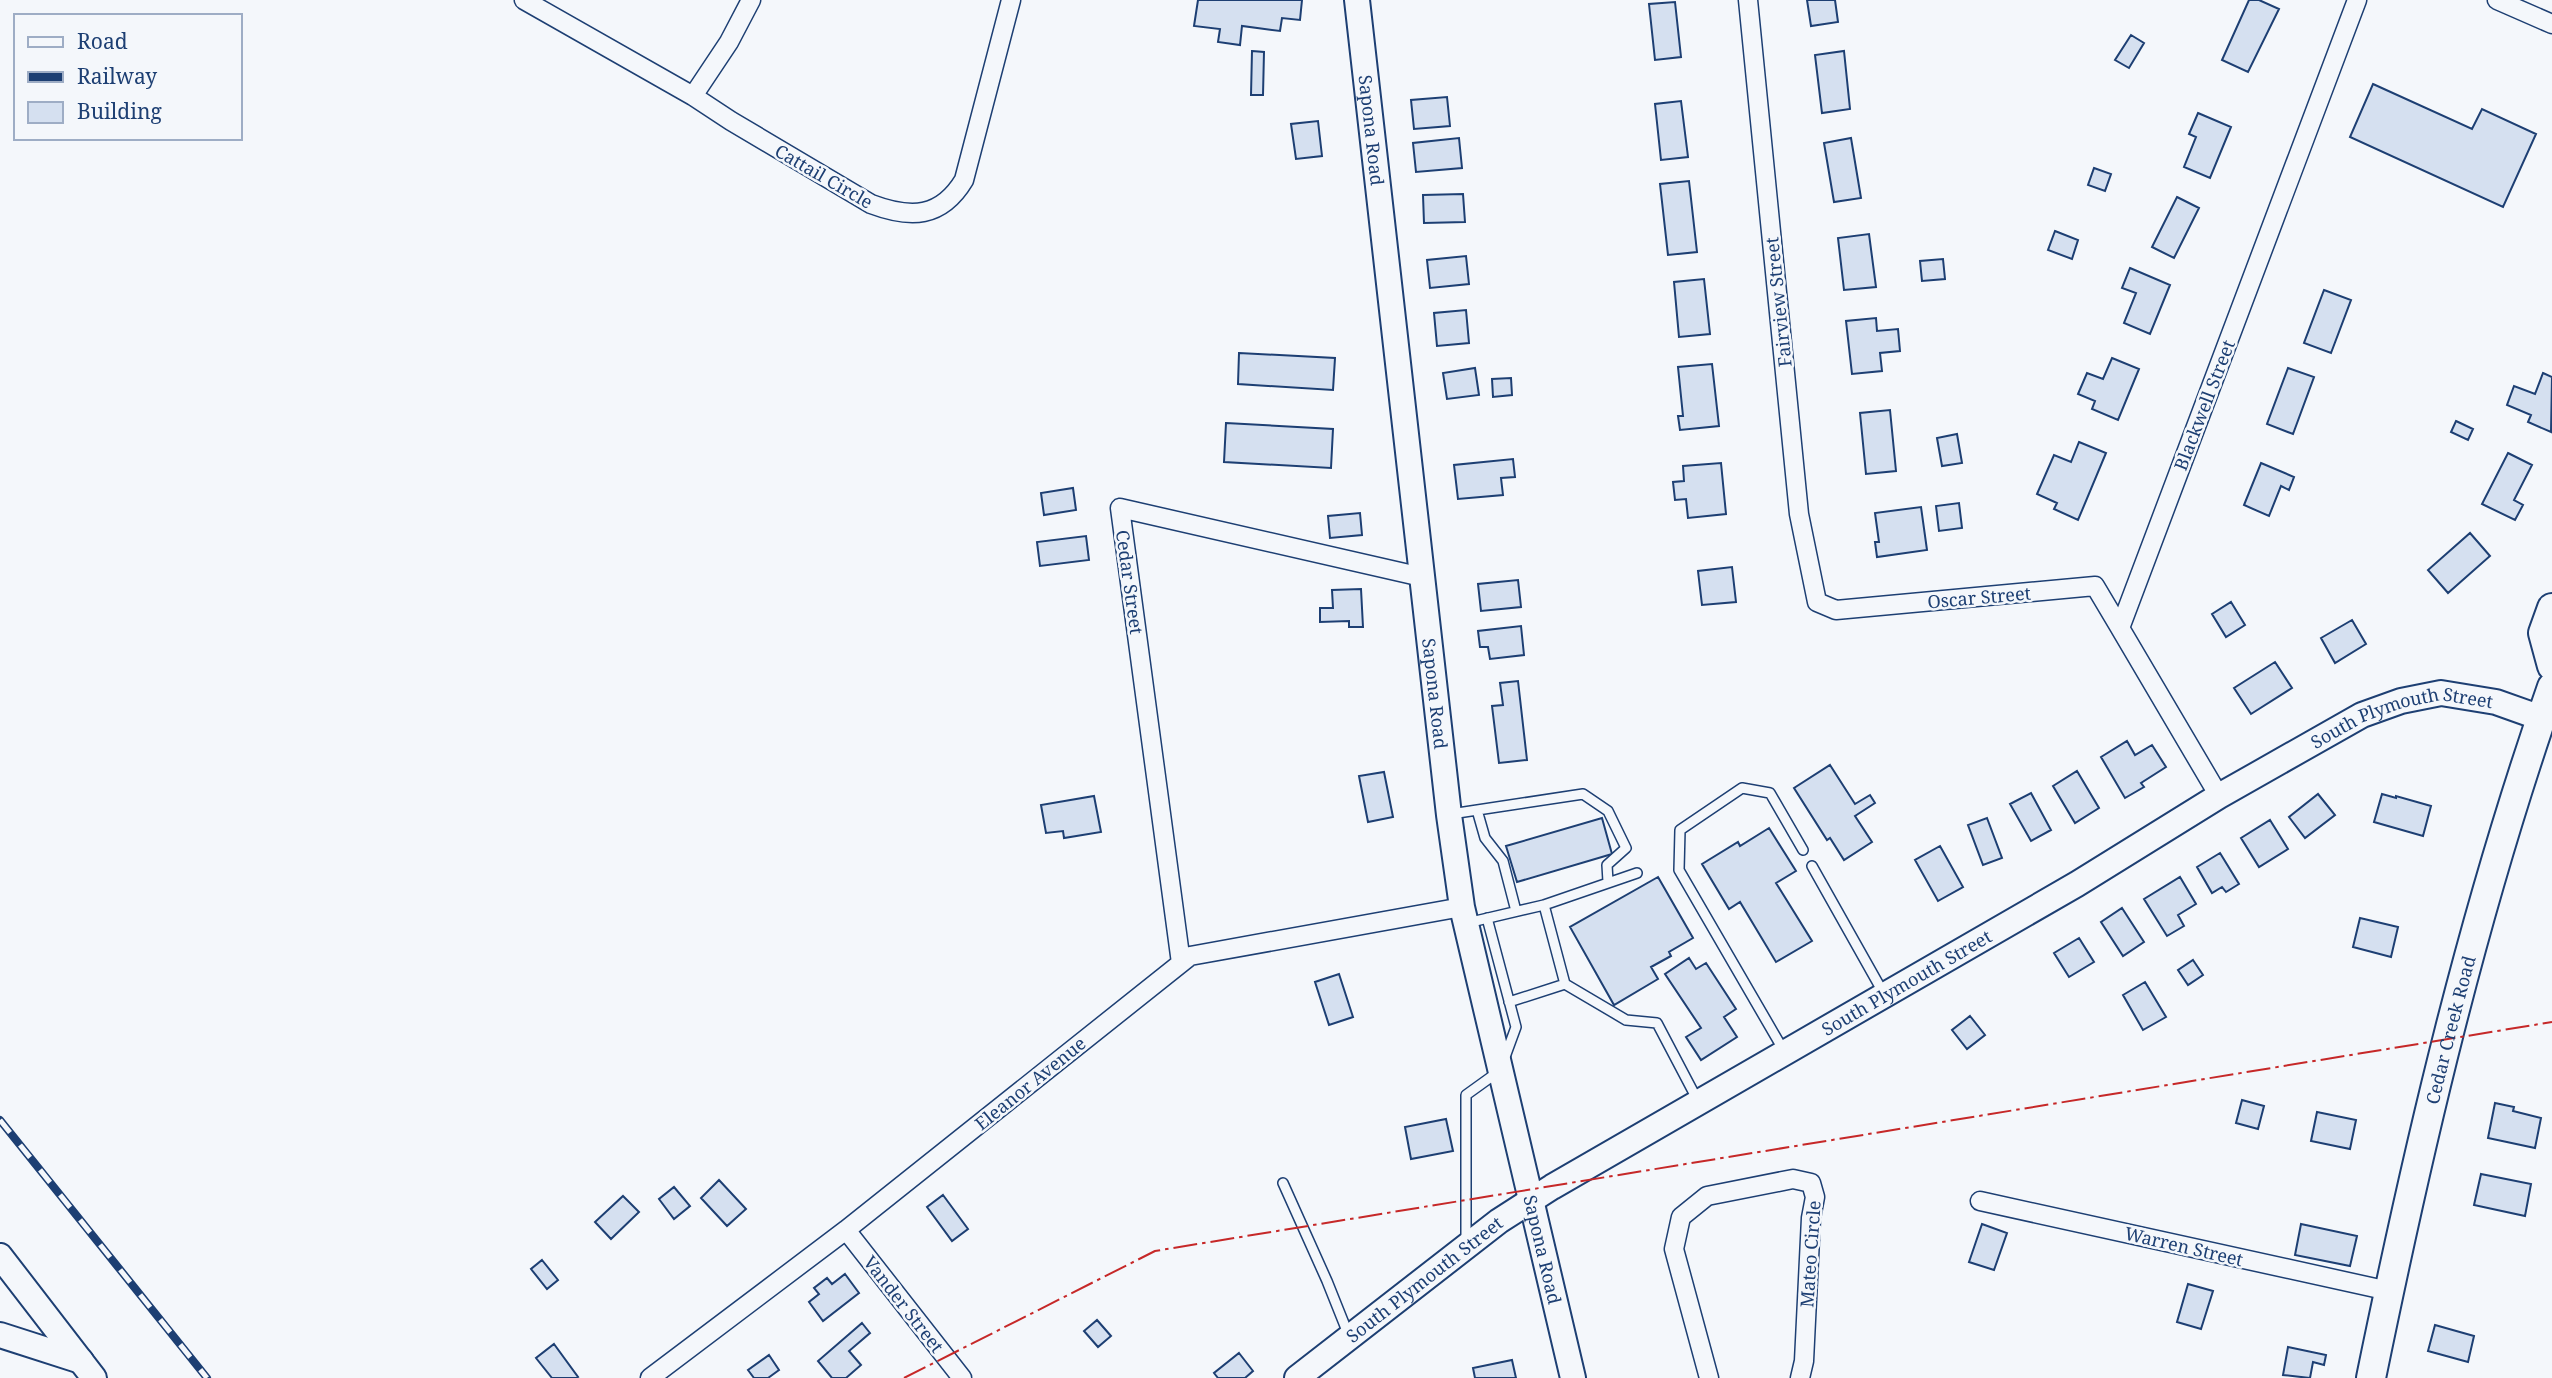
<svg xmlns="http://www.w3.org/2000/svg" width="2552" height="1378" font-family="'Noto Serif',serif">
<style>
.building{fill:#d5e0f0;stroke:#1d3f73;stroke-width:2}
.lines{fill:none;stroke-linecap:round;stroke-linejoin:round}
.lane-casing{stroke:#1d3f73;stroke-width:12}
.street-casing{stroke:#1d3f73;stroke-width:21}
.secondary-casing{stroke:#1d3f73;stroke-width:28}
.primary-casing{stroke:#1d3f73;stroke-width:32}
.lane{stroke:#f4f7fb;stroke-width:9}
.street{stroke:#f4f7fb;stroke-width:18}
.secondary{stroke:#f4f7fb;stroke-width:24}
.primary{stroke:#f4f7fb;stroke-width:28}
.rail-casing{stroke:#1d3f73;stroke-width:8}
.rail{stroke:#f4f7fb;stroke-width:5;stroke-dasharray:16;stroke-linecap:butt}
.power{stroke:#c62828;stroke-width:2;stroke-dasharray:24 5 3.5 5;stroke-linecap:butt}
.labels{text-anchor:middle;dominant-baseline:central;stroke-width:5;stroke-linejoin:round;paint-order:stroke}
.street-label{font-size:18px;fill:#1d3f73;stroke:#f4f7fb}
</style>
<rect width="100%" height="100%" fill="#f4f7fb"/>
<path class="building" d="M 1198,0 L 1302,0 L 1300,20 L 1282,18 L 1280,31 L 1242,26 L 1240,45 L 1218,42 L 1220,29 L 1194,26 Z
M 1807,0 L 1835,0 L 1838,22 L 1811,26 Z
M 2249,0 L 2259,0 L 2279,9 L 2248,72 L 2222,60 Z
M 1675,2 L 1681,57 L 1655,60 L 1649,4 Z
M 2131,35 L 2144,43 L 2129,68 L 2115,60 Z
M 1252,51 L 1264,52 L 1263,95 L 1251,95 Z
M 1844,51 L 1850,109 L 1822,113 L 1815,55 Z
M 2373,84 L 2472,129 L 2482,109 L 2536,134 L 2503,207 L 2350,137 Z
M 1447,97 L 1450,126 L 1414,129 L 1411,100 Z
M 1681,101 L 1688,157 L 1661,160 L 1655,104 Z
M 2198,113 L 2231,127 L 2210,178 L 2184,167 L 2196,137 L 2189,134 Z
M 1318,121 L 1322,156 L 1296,159 L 1291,124 Z
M 1459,138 L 1462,168 L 1416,172 L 1413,143 Z
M 1851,138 L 1861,198 L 1834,202 L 1824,143 Z
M 2094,168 L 2111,174 L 2105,191 L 2088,185 Z
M 1689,181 L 1697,252 L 1668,255 L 1660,184 Z
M 1463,194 L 1465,222 L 1424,223 L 1423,195 Z
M 2177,197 L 2199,208 L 2174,258 L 2152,247 Z
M 2055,231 L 2078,240 L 2072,259 L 2048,250 Z
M 1869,234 L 1876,287 L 1844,290 L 1838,238 Z
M 1466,256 L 1469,284 L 1430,288 L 1427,260 Z
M 1943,259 L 1945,279 L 1922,281 L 1920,261 Z
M 2130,268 L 2170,285 L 2150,334 L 2124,323 L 2136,293 L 2122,288 Z
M 1704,279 L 1710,334 L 1679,337 L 1674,282 Z
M 2324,290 L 2351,300 L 2331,353 L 2304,343 Z
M 1466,310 L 1469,343 L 1437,346 L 1434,313 Z
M 1876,318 L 1877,331 L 1898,329 L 1900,351 L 1880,353 L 1882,371 L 1852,374 L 1846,321 Z
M 1239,353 L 1335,358 L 1333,390 L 1238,384 Z
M 2112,358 L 2139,369 L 2118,420 L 2092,409 L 2095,401 L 2078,394 L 2087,373 L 2103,379 Z
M 1712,364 L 1719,426 L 1680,430 L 1678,416 L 1683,416 L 1678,367 Z
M 1475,368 L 1479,395 L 1447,399 L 1443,373 Z
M 2288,368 L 2314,377 L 2293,434 L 2267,424 Z
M 2543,373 L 2552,377 L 2551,432 L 2528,422 L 2531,415 L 2507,405 L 2514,386 L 2535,394 Z
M 1511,378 L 1512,395 L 1493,397 L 1492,379 Z
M 1890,410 L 1896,471 L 1866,474 L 1860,413 Z
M 2456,421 L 2473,429 L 2468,440 L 2451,432 Z
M 1226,423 L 1333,429 L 1331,468 L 1224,462 Z
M 1957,434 L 1962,463 L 1942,466 L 1937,438 Z
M 2079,442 L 2106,453 L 2078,520 L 2054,509 L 2057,503 L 2037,494 L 2054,455 L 2071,462 Z
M 2508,453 L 2532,465 L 2514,500 L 2523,505 L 2515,520 L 2482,504 Z
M 1513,459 L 1515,477 L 1501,478 L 1503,495 L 1458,499 L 1454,465 Z
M 1721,463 L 1726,514 L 1688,518 L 1686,499 L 1675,500 L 1673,482 L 1684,481 L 1683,466 Z
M 2261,463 L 2294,477 L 2289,490 L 2281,486 L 2269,516 L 2244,505 Z
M 1073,488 L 1076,510 L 1044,515 L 1041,493 Z
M 1959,503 L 1962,528 L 1939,531 L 1936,506 Z
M 1921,507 L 1927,550 L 1877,557 L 1875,542 L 1879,542 L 1875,513 Z
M 1360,513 L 1362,535 L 1330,538 L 1328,516 Z
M 2470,533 L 2490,556 L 2448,593 L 2428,570 Z
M 1086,536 L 1089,560 L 1040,566 L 1037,542 Z
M 1732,567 L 1736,602 L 1702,605 L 1698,571 Z
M 1518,580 L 1521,607 L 1481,611 L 1478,584 Z
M 1361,589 L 1363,627 L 1349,627 L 1349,621 L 1320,622 L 1320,608 L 1333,608 L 1332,590 Z
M 2231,602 L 2245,625 L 2226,637 L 2212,614 Z
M 2352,620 L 2366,644 L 2335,663 L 2321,638 Z
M 1521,626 L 1524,655 L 1490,659 L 1488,647 L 1480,647 L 1478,631 Z
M 2275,662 L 2292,688 L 2251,714 L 2234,688 Z
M 1518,681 L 1527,760 L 1499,763 L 1492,706 L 1503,705 L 1500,683 Z
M 2127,741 L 2135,755 L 2152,745 L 2166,767 L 2141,783 L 2144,787 L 2125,798 L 2101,757 Z
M 1830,765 L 1855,804 L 1870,795 L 1875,803 L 1855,816 L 1872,842 L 1844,860 L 1830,838 L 1827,840 L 1794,788 Z
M 2077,771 L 2099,808 L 2075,823 L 2053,786 Z
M 1384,772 L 1393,817 L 1368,822 L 1359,776 Z
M 2031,793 L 2051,830 L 2031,841 L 2010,804 Z
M 2318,794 L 2335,815 L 2305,838 L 2289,817 Z
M 2382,794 L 2396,798 L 2396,796 L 2431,806 L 2423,836 L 2374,822 Z
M 1094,796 L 1101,832 L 1064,838 L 1063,831 L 1046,833 L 1041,805 Z
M 1602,818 L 1612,854 L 1517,882 L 1506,846 Z
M 1987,818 L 2002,858 L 1983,865 L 1968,825 Z
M 2270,820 L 2288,849 L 2259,867 L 2241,838 Z
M 1769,828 L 1796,871 L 1776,883 L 1812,941 L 1776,962 L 1740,902 L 1729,909 L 1702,864 L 1738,842 L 1740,846 Z
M 1940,846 L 1963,887 L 1938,901 L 1915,860 Z
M 2220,853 L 2239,884 L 2226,892 L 2222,887 L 2212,893 L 2197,867 Z
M 1658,877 L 1693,938 L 1669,952 L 1671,956 L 1651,967 L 1658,979 L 1614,1005 L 1570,927 Z
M 2180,877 L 2196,904 L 2178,915 L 2184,926 L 2167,936 L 2144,899 Z
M 2122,908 L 2144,942 L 2123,956 L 2101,922 Z
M 2360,918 L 2398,927 L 2391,957 L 2353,947 Z
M 2079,938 L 2094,962 L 2069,977 L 2054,953 Z
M 1689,958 L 1696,969 L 1706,963 L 1736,1009 L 1724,1017 L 1737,1037 L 1701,1060 L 1686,1037 L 1701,1028 L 1665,974 Z
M 2193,960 L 2203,975 L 2188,985 L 2178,970 Z
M 1339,974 L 1353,1017 L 1329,1025 L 1315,982 Z
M 2145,982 L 2166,1017 L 2143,1030 L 2123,995 Z
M 1970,1016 L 1985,1035 L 1967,1049 L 1952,1030 Z
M 2242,1100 L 2264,1106 L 2258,1129 L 2236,1123 Z
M 2495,1103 L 2514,1107 L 2513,1111 L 2541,1118 L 2535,1148 L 2488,1138 Z
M 2317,1112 L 2356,1120 L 2350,1149 L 2311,1141 Z
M 1446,1119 L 1453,1151 L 1411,1159 L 1405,1127 Z
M 2481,1174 L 2531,1184 L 2525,1216 L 2474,1205 Z
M 719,1180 L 746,1209 L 727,1226 L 701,1198 Z
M 674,1187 L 690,1206 L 674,1219 L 659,1199 Z
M 943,1195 L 968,1229 L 952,1241 L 927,1207 Z
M 623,1196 L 639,1212 L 611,1239 L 595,1222 Z
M 1982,1224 L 2007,1233 L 1994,1270 L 1969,1262 Z
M 2301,1224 L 2357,1236 L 2350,1266 L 2295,1255 Z
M 542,1260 L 558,1280 L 547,1289 L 531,1269 Z
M 845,1274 L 859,1293 L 823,1321 L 809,1302 L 819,1294 L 814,1288 L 827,1278 L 832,1284 Z
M 2188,1284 L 2213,1291 L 2201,1329 L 2177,1322 Z
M 1097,1320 L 1111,1336 L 1098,1347 L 1084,1331 Z
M 862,1323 L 870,1333 L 849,1351 L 861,1365 L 846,1378 L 832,1378 L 818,1361 Z
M 2435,1325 L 2474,1336 L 2468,1362 L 2428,1351 Z
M 554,1344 L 578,1377 L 576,1378 L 552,1378 L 536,1358 Z
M 2288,1347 L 2326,1355 L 2324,1365 L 2313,1362 L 2310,1378 L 2283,1375 Z
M 1239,1353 L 1253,1371 L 1245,1378 L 1218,1378 L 1214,1373 Z
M 769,1355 L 779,1370 L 768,1378 L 754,1378 L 748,1370 Z
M 1512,1360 L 1516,1378 L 1475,1378 L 1473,1368 Z"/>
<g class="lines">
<g class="lane-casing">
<path id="lane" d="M 1477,810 L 1485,838 L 1503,861 L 1516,911
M 1451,814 L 1583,794 L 1608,811 L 1626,848 L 1607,865 L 1608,882
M 1812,866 L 1884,994
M 1544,905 L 1637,873
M 1487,918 L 1516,1027 L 1505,1057
M 1467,923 L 1544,905 L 1565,984 L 1626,1020 L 1657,1023 L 1698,1101
M 1509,1002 L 1565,984
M 1784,1051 L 1679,870 L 1680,830 L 1742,788 L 1770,793 L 1803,850
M 1283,1183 L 1327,1281 L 1349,1336
M 1466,1242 L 1466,1095 L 1498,1072"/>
</g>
<g class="street-casing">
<path id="street" d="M 524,0 L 693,96 L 731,121 L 871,204 C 911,219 941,218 964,180 L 1011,0
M 1748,0 L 1799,514 L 1817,602 L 1836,610 L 2095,586 L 2120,628
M 2497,0 L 2552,24
M 693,96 L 729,42 L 751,0
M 2219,796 L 2120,628 L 2357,0
M 1181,963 L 1120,508 L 1422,577
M 1980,1201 L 2389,1291
M 846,1230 L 962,1378
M 650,1378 L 846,1230 L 1190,956 L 1462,907
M 1709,1378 L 1674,1249 L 1681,1217 L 1707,1196 L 1793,1179 L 1811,1183 L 1815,1197 L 1811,1218 L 1804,1361 L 1800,1378"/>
</g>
<g class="secondary-casing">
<g id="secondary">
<path id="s1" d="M 1357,0 L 1449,815 L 1462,907 L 1573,1378"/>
<path d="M 0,1256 L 94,1378"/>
<path d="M 0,1335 L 81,1361"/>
<path id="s2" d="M 1297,1378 L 1499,1221 L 1552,1187 L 2077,884 L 2219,796 L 2362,715 L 2401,701 L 2441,693 L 2496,702 L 2541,718"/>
</g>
</g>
<g class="primary-casing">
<g id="primary">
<path d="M 2552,608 L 2543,633 L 2552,666"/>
<path id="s3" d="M 2371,1378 C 2419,1144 2473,912 2552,687"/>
</g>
</g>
<use href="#lane" class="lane"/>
<use href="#street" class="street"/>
<use href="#secondary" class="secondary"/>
<use href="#primary" class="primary"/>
<g class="rail-casing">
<path id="rail" d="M 0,1120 L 207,1378"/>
</g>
<use href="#rail" class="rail"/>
<path class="power" d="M 904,1378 L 1155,1251 L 2552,1022"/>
</g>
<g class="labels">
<g class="street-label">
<text stroke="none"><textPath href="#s1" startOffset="131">Sapona Road</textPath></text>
<text transform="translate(824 176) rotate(30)">Cattail Circle</text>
<text transform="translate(1778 302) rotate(-96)">Fairview Street</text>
<text transform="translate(2204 405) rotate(-69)">Blackwell Street</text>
<text transform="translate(1130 582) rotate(82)">Cedar Street</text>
<text transform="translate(1979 597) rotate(-5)">Oscar Street</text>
<text stroke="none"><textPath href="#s1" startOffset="698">Sapona Road</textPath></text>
<text stroke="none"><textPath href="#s2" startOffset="1295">South Plymouth Street</textPath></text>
<text stroke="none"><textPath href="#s2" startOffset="728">South Plymouth Street</textPath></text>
<text stroke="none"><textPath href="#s3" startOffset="357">Cedar Creek Road</textPath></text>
<text transform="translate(1030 1083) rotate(-39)">Eleanor Avenue</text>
<text transform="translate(2184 1246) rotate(13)">Warren Street</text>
<text stroke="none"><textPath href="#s1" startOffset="1265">Sapona Road</textPath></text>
<text transform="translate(1810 1254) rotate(-86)">Mateo Circle</text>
<text stroke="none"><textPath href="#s2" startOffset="161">South Plymouth Street</textPath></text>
<text transform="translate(904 1304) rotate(52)">Vander Street</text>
</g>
</g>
<rect x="14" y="14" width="228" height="126" fill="#f4f7fb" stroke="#9eadc5" stroke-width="2"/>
<rect x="28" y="37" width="35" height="10" fill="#f4f7fb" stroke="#9eadc5" stroke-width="2"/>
<text x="77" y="49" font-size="21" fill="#1d3f73">Road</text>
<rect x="28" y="72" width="35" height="10" fill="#1d3f73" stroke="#9eadc5" stroke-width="2"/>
<text x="77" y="84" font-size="21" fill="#1d3f73">Railway</text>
<rect x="28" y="102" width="35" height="21" fill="#d5e0f0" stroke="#9eadc5" stroke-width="2"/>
<text x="77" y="119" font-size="21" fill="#1d3f73">Building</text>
</svg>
